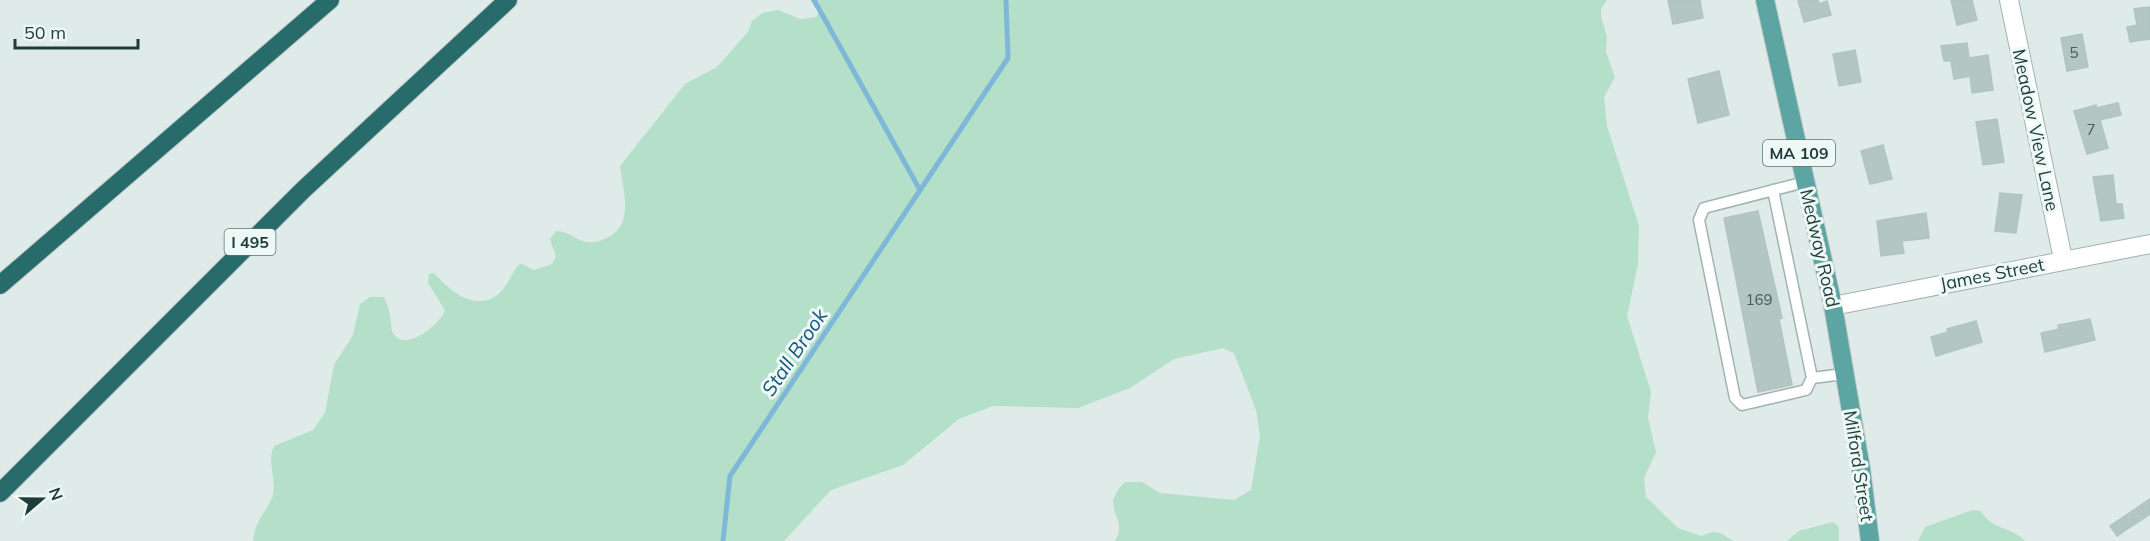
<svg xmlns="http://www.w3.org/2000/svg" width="2150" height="541" font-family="Mulish,sans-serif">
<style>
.green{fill:#b4dfc9}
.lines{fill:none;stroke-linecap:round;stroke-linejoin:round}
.stream{stroke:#7fb7d7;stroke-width:5}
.building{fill:#b3c6c2;stroke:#b0c5c1;stroke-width:1.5}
.service-casing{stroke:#a1b3b1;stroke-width:13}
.minor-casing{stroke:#a1b3b1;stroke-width:20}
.primary-casing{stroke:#c0c8c8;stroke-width:20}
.motorway-casing{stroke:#c0c8c8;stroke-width:20}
.service{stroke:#fff;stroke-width:10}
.minor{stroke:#fff;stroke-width:18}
.primary{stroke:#5da5a2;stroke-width:18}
.motorway{stroke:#276b6b;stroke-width:18}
.labels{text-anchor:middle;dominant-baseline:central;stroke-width:6;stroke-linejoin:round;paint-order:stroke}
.number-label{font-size:15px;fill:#435e5d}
.shield{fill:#eef8f5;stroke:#5c7473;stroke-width:1.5}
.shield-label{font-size:16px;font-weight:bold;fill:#1e3c3b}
.street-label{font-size:18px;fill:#1e3c3b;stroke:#eef8f5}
.water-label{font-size:20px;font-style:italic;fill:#12557d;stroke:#eef8f5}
</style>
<rect width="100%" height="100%" fill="#deebe8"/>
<path class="green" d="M 810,0 L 1607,0 L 1601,9 L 1601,16 L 1607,37 L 1606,52 L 1615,77 L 1604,97 L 1607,126 L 1639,226 L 1638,264 L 1627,316 L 1651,392 L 1648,418 L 1656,452 L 1644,478 L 1646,497 L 1678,528 L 1701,536 L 1712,532 L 1720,533 L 1734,541 L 1115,541 C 1130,516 1097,509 1125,482 L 1142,482 L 1160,493 L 1234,500 L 1251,490 L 1260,436 L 1256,410 L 1234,353 L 1223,348 L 1174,359 L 1130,388 L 1078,408 L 993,406 L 959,419 L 903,465 L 831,490 L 784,541 L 253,541 C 256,518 264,516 272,498 C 278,482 266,462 274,446 L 313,430 L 325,413 L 334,365 L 353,335 L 360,304 L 370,297 L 384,297 C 386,302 389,309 390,315 C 392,321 390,328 393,333 C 404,354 441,324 445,310 L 428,283 L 429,274 L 434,273 C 449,290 473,311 496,296 C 505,290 512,274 518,265 L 522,264 L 534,270 L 552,264 L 556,257 L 550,239 L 556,231 C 568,231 576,240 587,242 C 597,243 601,241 610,236 C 634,223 623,189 620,166 L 685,84 L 717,67 L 748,32 L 752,21 L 762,13 L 778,10 L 800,19 L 816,17 L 819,12 Z
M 1973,510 L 1981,511 C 1991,530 2011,526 2025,541 L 1918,541 L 1925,527 Z
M 1833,522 L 1839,527 L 1839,541 L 1787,541 L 1799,531 Z"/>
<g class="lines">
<path class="stream" d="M 814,0 L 920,190
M 723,541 L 730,476 L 1008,58 L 1006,0"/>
</g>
<path class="building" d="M 1668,0 L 1700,0 L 1703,18 L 1673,24 Z
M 1798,0 L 1818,0 L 1819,4 L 1827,1 L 1831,15 L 1804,22 Z
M 1951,0 L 1972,0 L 1977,20 L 1957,25 Z
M 2150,7 L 2150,39 L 2130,42 L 2127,27 L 2137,25 L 2134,9 Z
M 2082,34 L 2088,67 L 2067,71 L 2061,38 Z
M 1967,43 L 1969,58 L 1988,55 L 1993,90 L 1972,93 L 1970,76 L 1954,79 L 1951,61 L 1944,61 L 1941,46 Z
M 1855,50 L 1861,82 L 1839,86 L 1833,54 Z
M 1719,71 L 1729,115 L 1698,123 L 1688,79 Z
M 2118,103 L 2121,115 L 2100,120 L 2108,148 L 2087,154 L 2074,111 L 2096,105 L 2096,108 Z
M 1997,119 L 2004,162 L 1983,165 L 1976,122 Z
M 1883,145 L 1892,179 L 1870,184 L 1861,151 Z
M 2113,175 L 2116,204 L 2122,204 L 2124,218 L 2101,221 L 2093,177 Z
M 2000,193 L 2022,195 L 2016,233 L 1995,231 Z
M 1758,211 L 1782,318 L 1779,319 L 1792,385 L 1758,392 L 1724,218 Z
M 1926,213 L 1929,238 L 1902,241 L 1904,253 L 1881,256 L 1877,221 Z
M 2090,319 L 2095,340 L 2045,352 L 2041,333 L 2059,329 L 2058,325 Z
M 1976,321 L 1982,342 L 1936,356 L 1931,337 L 1948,332 L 1947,329 Z
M 2150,499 L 2150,514 L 2117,536 L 2110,526 Z"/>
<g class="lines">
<g class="service-casing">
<path id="service" d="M 1805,182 L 1704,208 L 1699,220 L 1735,398 L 1742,405 L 1806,390 L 1812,378 L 1844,374
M 1773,190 L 1812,378"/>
</g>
<g class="minor-casing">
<path id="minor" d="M 2009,0 L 2063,259
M 1833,306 L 2150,244"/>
</g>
<g class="primary-casing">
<path id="primary" d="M 1765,0 L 1833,306 L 1861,469 L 1870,541"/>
</g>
<g class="motorway-casing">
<path id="motorway" d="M 0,285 L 330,0
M 0,493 L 303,190 L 508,0"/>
</g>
<use href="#service" class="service"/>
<use href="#minor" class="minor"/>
<use href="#primary" class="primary"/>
<use href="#motorway" class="motorway"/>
</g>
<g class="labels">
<g class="number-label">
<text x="2074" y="52">5</text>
<text x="2091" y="129">7</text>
<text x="1759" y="299">169</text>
</g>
<g class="shield">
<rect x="1763" y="140" width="72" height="26" rx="4.5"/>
<rect x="224.5" y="229" width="51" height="26" rx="4.5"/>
</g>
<g class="shield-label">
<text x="1799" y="153">MA 109</text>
<text x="250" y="242">I 495</text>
</g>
<g class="street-label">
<text transform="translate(2036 130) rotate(78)">Meadow View Lane</text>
<text transform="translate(1820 248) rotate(77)">Medway Road</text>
<text transform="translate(1992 274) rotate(-11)">James Street</text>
<text transform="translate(1859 466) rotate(81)">Milford Street</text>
</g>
<g class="water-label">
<text transform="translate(794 352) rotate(-56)">Stall Brook</text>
</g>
</g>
<g transform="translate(42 499) rotate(70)" stroke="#eef8f5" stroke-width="4.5" paint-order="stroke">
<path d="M0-4.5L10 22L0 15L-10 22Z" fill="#1e3c3b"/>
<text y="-9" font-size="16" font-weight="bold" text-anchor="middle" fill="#1e3c3b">N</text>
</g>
<path d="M15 39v9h123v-9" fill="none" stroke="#1e3c3b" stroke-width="3"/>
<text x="24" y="39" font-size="18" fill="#1e3c3b" stroke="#eef8f5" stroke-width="4.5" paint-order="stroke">50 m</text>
</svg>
